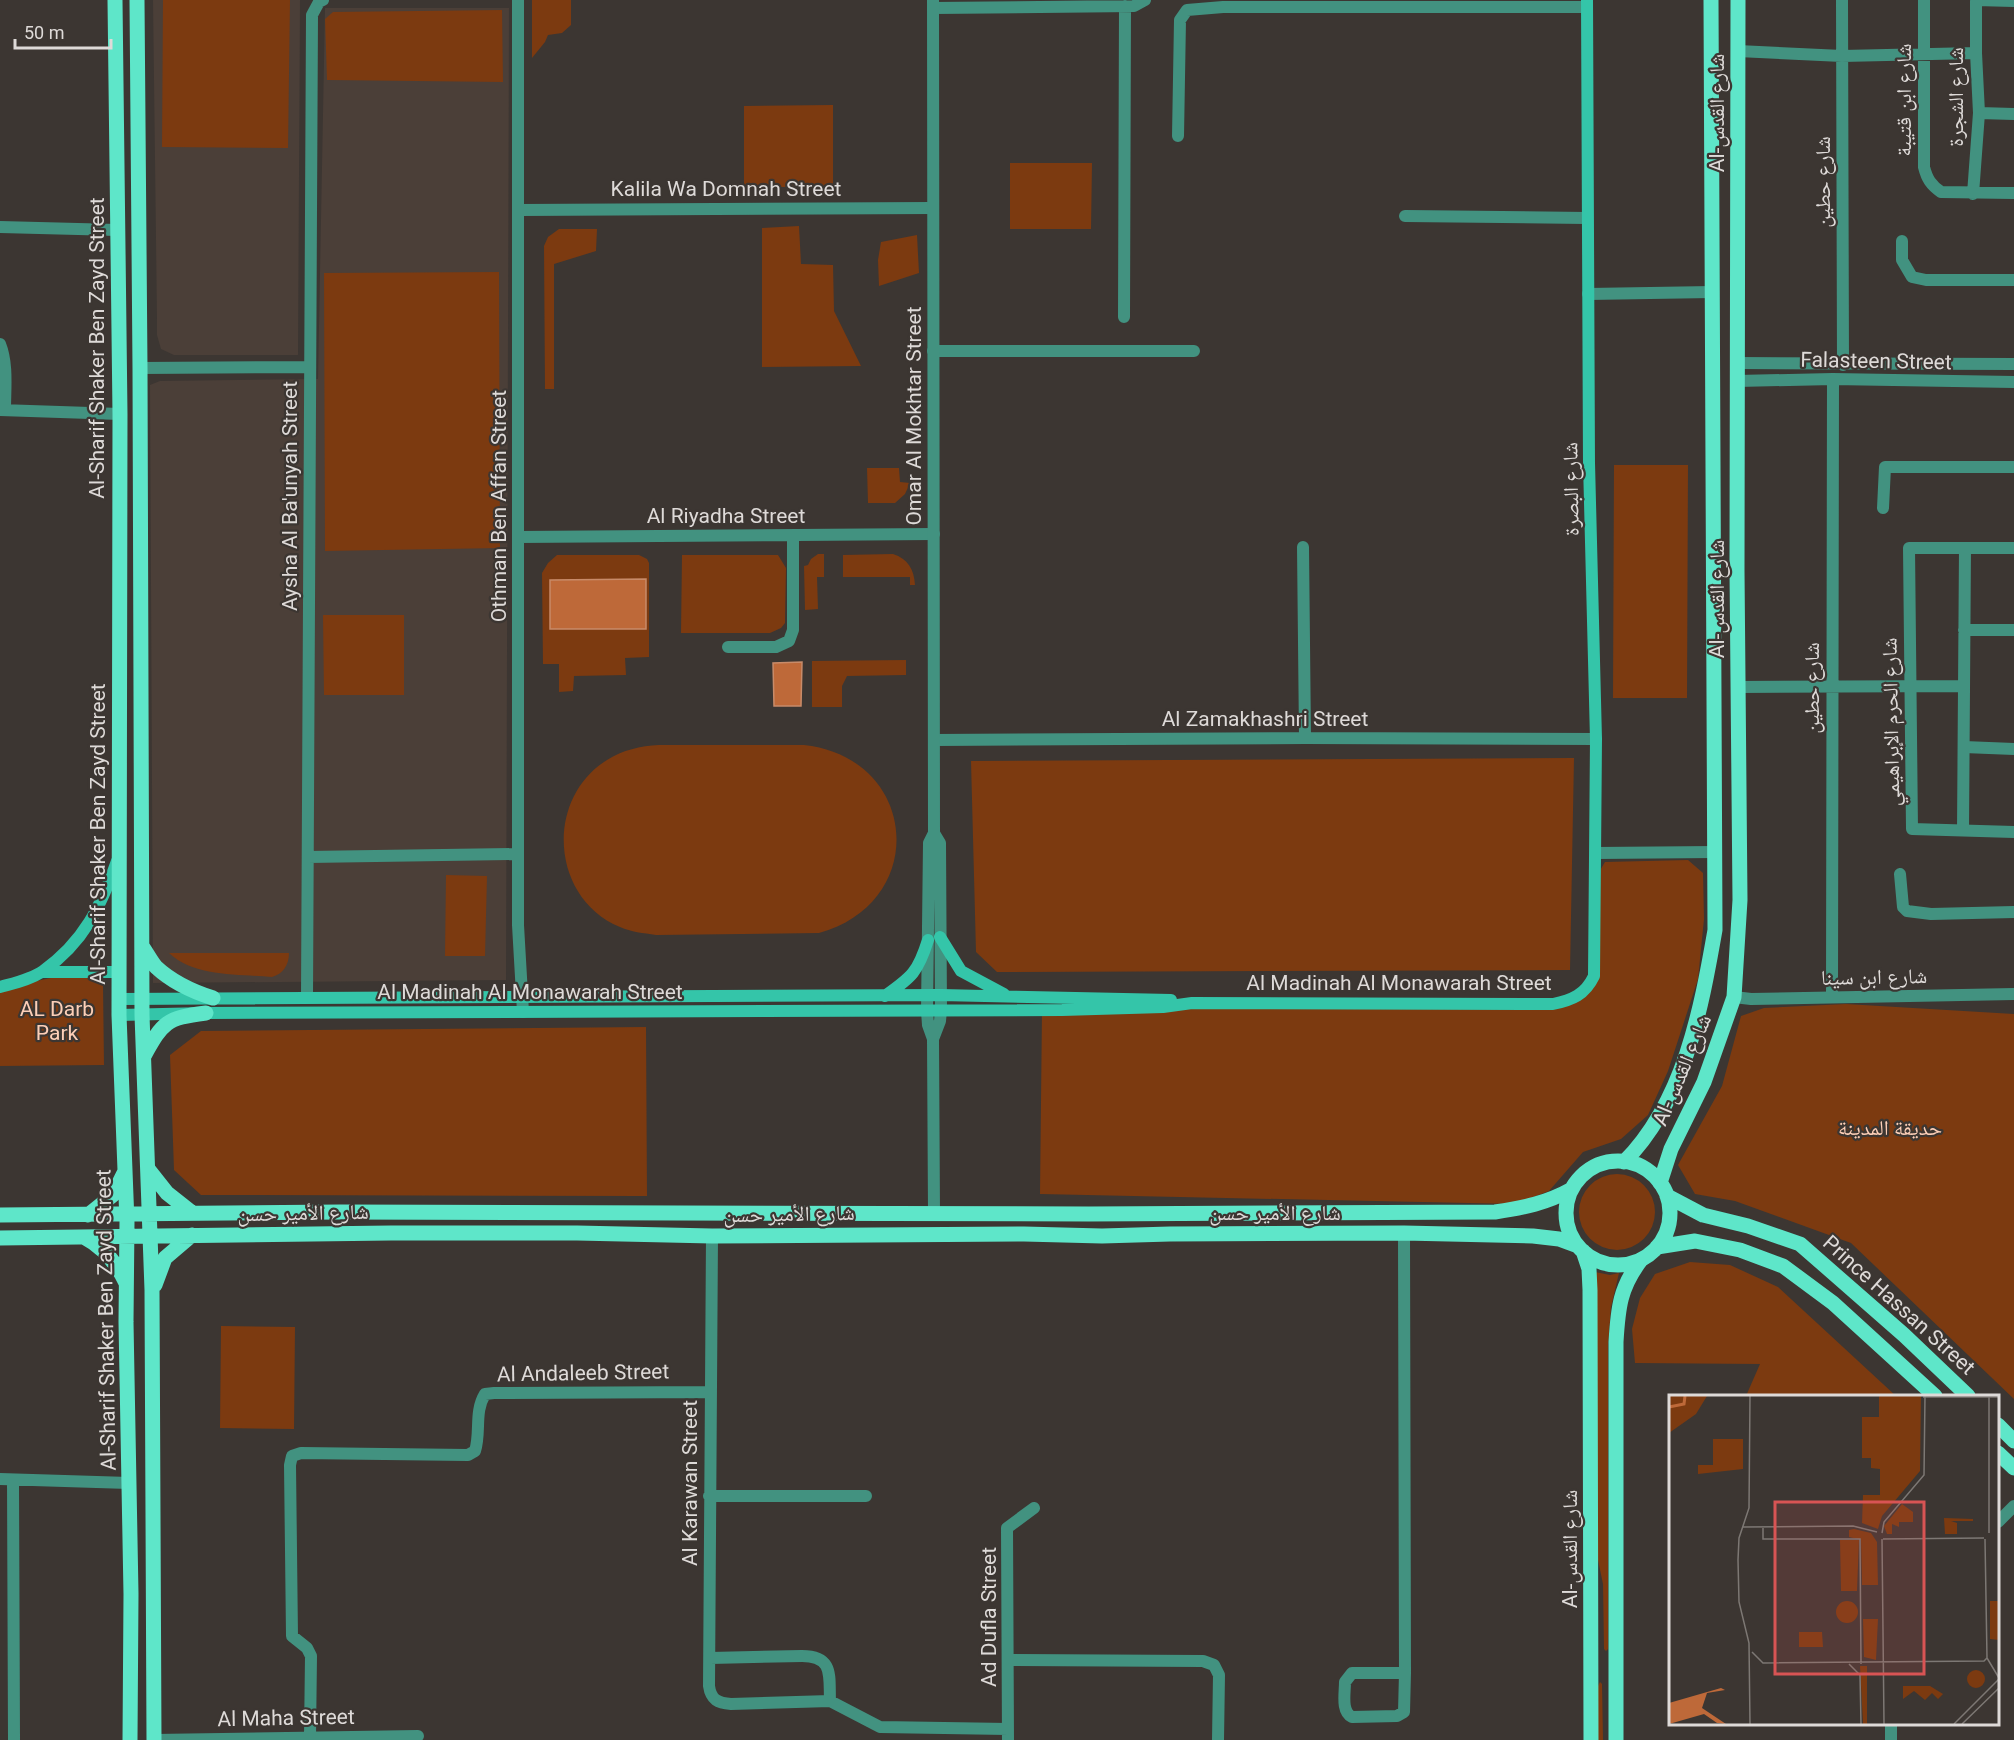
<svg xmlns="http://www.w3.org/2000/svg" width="2014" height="1740" font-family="Roboto,'Noto Naskh Arabic',sans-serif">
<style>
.built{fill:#4b3f38}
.green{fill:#7c3a10}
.water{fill:#be6939;stroke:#c88b69;stroke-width:1.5}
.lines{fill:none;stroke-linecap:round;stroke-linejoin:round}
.minor{stroke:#429280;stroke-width:12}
.tertiary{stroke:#429280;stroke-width:12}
.secondary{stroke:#34c5a9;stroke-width:12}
.primary{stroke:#5ee6c9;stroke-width:15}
.labels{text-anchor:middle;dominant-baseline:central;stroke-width:4.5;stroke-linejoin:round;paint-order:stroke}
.street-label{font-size:21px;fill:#dedad8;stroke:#3c3632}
.park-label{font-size:21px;fill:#fdcfb7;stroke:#3c3632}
.inset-river{fill:none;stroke:#be6939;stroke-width:3}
.inset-road{fill:none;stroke:#7d7874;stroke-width:1.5}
.view{fill:#d85454;fill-opacity:0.15;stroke:#d85454;stroke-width:3}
.inset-edge{fill:none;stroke:#dedad8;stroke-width:3}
</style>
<rect width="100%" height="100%" fill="#3c3632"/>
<path class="built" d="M 153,0 L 300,0 L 298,355 L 174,355 L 161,349 L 157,335 L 157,319 Z
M 325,8 L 509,8 L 506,980 L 153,983 L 150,385 L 160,381 L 318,379 Z"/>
<path class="green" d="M 163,0 L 290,0 L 288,148 L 162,147 Z
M 532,0 L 571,0 L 571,25 L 562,33 L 548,35 L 545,42 L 532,58 Z
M 502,10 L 503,82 L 327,80 L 325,19 L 333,12 Z
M 833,105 L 833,187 L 744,187 L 744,106 Z
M 1010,163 L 1092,163 L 1091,229 L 1010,229 Z
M 799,226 L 801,264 L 833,265 L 834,311 L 861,366 L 762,367 L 762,228 Z
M 559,229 L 597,229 L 596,251 L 554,264 L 554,389 L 545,389 L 544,246 L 548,237 Z
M 917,235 L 919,273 L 879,286 L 878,260 L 881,242 Z
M 499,272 L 500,548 L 325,551 L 324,273 Z
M 1614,465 L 1688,465 L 1687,698 L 1613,698 Z
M 867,468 L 899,468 L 900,482 L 910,483 L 905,494 L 895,503 L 868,503 Z
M 818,554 L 824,554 L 824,577 L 817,577 L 818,609 L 805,610 L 804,566 L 808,565 L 811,559 Z
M 893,554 C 908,559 914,569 915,585 L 910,585 L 910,577 L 843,577 L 843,555 Z
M 557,555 L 639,555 L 647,559 L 649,563 L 649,657 L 625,658 L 626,675 L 574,676 L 573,691 L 559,692 L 559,664 L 543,664 L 542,573 L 548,563 Z
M 682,555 L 778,555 L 786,568 L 785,623 L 781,628 L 770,633 L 681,633 Z
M 323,615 L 404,615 L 404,695 L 324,695 Z
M 906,660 L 906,675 L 847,676 L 842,686 L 842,707 L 812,707 L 812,661 Z
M 659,745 L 804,745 C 919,758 930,902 819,933 L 656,935 C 643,933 631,932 620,927 C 551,899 544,799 607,760 C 623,750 640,746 659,745 Z
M 1574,758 L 1570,970 L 997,972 L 976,952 L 971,761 Z
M 1688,860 L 1703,873 L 1704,919 L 1698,979 L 1668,1071 L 1648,1115 L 1621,1139 L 1583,1152 L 1549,1191 L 1515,1204 L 1040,1194 L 1042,1010 L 1573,1003 L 1597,978 L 1599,872 L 1605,862 Z
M 446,875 L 487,876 L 485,956 L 445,956 Z
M 169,953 L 289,953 C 289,965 283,974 272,977 C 239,974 194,977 169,953 Z
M 74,973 L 103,984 L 104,1065 L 0,1066 L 0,992 L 27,983 Z
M 1846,1004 L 2014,1014 L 2014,1399 L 1851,1243 L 1735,1201 L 1695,1194 L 1678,1165 L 1722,1086 L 1741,1016 L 1764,1008 Z
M 646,1027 L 647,1196 L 201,1195 L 174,1170 L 170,1055 L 201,1031 Z
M1579 1212a38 38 0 1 1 76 0a38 38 0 1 1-76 0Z
M 1690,1262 L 1730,1265 L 1778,1287 L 1896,1396 L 1746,1396 L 1760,1364 L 1635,1363 L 1632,1329 L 1640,1298 L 1655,1274 Z
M 1595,1272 L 1610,1275 L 1619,1273 L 1611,1307 L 1608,1346 L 1608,1649 L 1606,1651 L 1604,1649 L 1603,1584 L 1598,1560 Z
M 221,1326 L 295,1327 L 294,1429 L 220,1428 Z
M 1600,1682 L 1602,1684 L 1603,1740 L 1598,1740 L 1598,1686 Z"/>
<path class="water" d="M 646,579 L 646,629 L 550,629 L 550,580 Z
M 802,662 L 801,706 L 774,706 L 773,663 Z"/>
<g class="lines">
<path class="minor" d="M 518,0 L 518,925 L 523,1012
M 1842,0 L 1843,365
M 1924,0 L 1924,167 C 1927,179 1931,185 1941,192 L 2014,193
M 1976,0 L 2014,1
M 933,8 L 1134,6 L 1145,0
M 1738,51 L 1842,56 L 1976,53
M 1979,113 L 2014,114
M 1178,136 L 1180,20 L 1187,10 L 1223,7 L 1587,7
M 1973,194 L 1979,113 L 1976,53 L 1976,0
M 519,210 L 933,208
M 1405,216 L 1587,218
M 0,227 L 117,230
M 1902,241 L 1902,260 L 1912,277 L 1926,280 L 2014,280
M 1588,294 L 1712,292
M 1124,317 L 1125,6
M 0,344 C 8,364 5,389 5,410
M 933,351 L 1194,351
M 1737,363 L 2014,364
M 140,368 L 310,367
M 1737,381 L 1833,379 L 2014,382
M 0,410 L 120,414
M 1883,508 L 1885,467 L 2014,467
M 518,537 L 934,534
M 1303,547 L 1305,738
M 2014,548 L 1909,548 L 1912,829 L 2014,832
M 1964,630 L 2014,630
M 728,647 L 776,647 L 789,641 L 793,630 L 793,536
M 1739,687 L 1964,686
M 934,740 L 1305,738 L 1596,739
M 1964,747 L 2014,749
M 1963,830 L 1965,548
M 1596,853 L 1715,852
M 308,857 L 518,854
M 1900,874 L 1903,907 L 1907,911 L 1931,914 L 2014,912
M 307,997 L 312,15 L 319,2 L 323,0
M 1734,997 L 1751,999 L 2014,994
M 1832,997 L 1833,379
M 1404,1233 L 1405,1673 L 1404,1712 L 1397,1716 L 1352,1717 C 1341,1711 1345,1694 1345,1682 L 1352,1673 L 1405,1673
M 0,1479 L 129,1483
M 13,1480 L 14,1740
M 709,1496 L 866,1496
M 1998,1522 L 2014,1506
M 710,1658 L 802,1656 C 834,1656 829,1676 830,1701 L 731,1704 C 718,1703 711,1700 709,1686 L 712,1236
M 1009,1660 L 1203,1661 L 1214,1665 L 1219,1675 L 1218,1740
M 830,1701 L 880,1727 L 1008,1729
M 310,1737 L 311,1656 L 307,1648 L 292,1636 L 290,1465 L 292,1456 L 301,1453 L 468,1455 L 475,1451 C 481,1432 474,1412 485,1394 L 494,1393 L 710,1392
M 154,1740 L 418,1736
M 1008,1740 L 1007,1528 L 1034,1508
M 1891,1740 L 1891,1724"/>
<path class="tertiary" d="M 933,0 L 934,833 L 929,843 L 927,1011 L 928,1025 L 933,1039 L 934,1213
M 933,1039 L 940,1021 L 941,1010 L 940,843 L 934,833"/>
<path class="secondary" d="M 940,937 L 961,971 L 1004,994
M 42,972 L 119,972
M 0,987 C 14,983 32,979 43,971 C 84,942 101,906 117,861
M 885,996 C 912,977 918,972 928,940
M 119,999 L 941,995 L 1171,1000
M 119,1015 L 206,1013 L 1062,1010 L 1163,1007 L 1192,1003 L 1553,1004 C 1572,1000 1585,995 1594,976 L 1596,739 L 1589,463 L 1587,0"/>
<path class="primary" d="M 115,0 L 120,414 L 119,1015 L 127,1222 L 126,1322 L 131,1594 L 130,1740
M 137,0 L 140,368 L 142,1015 L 152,1290 L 154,1740
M 142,946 C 147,953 151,961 156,967 C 171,981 194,992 213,998
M 144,1056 C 163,1022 166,1018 206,1013
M1566 1213a52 52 0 1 1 104 0a52 52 0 1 1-104 0Z
M 1624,1162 C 1684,1102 1701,1010 1715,930 L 1711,0
M 148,1169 L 167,1193 L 191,1212
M 1660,1183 L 1671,1149 L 1704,1082 L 1734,997 L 1740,900 L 1737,570 L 1738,0
M 1667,1196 L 1703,1215 L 1748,1226 L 1800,1244 L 1904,1335 L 1968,1396
M 0,1215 L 340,1212 L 1089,1214 L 1495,1212 C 1523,1208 1547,1203 1572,1189
M 88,1215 L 113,1195 L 125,1171
M 84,1237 C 103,1247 117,1264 126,1283
M 0,1238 L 391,1233 L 577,1233 L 712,1236 L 1024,1234 L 1102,1236 L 1170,1234 L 1404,1233 L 1533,1236 L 1559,1239 L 1578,1246
M 1657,1247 L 1695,1241 L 1740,1250 L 1783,1266 L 1833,1303 L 1935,1396
M 1583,1251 L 1589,1269 L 1590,1290 L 1591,1740
M 155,1285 L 165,1258 L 192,1235
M 1998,1425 L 2014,1441
M 1998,1453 L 2014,1468
M 1616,1740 L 1616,1342 C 1618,1308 1620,1287 1641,1260"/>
</g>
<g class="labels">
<g class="street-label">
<text transform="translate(1956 97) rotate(-90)">شارع الشجرة</text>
<text transform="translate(1904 100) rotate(-90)">شارع ابن قتيبة</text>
<text transform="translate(1717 113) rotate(-90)">Al-شارع القدس</text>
<text transform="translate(1823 182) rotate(-90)">شارع حطين</text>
<text x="726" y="189">Kalila Wa Domnah Street</text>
<text transform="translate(97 348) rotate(-90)">Al-Sharif Shaker Ben Zayd Street</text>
<text transform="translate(1876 361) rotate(1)">Falasteen Street</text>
<text transform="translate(914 416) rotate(-90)">Omar Al Mokhtar Street</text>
<text transform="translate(1571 489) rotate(-91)">شارع البصرة</text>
<text transform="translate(290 496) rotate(-90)">Aysha Al Ba'unyah Street</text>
<text transform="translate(499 506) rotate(-90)">Othman Ben Affan Street</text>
<text x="726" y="516">Al Riyadha Street</text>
<text transform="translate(1717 599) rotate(-90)">Al-شارع القدس</text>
<text transform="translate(1812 688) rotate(-90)">شارع حطين</text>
<text x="1265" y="719">Al Zamakhashri Street</text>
<text transform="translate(1891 722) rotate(-91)">شارع الحرم الإبراهيمي</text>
<text transform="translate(98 834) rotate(-90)">Al-Sharif Shaker Ben Zayd Street</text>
<text transform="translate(1874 977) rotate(-1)">شارع ابن سينا</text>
<text x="1399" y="983">Al Madinah Al Monawarah Street</text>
<text x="530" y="992">Al Madinah Al Monawarah Street</text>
<text transform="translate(1682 1070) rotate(-67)">Al-شارع القدس</text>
<text transform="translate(303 1213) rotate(-1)">شارع الأمير حسن</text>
<text x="1275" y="1213">شارع الأمير حسن</text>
<text transform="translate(789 1214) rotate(-1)">شارع الأمير حسن</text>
<text transform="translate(1899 1305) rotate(42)">Prince Hassan Street</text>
<text transform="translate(106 1320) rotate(-91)">Al-Sharif Shaker Ben Zayd Street</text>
<text transform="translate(583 1373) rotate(-1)">Al Andaleeb Street</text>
<text transform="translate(690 1483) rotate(-90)">Al Karawan Street</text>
<text transform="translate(1570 1549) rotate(-90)">Al-شارع القدس</text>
<text transform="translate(989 1617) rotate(-90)">Ad Dufla Street</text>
<text transform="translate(286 1718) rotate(-1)">Al Maha Street</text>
</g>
<g class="park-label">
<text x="57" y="1009">AL Darb<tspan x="57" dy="24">Park</tspan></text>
<text x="1890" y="1128">حديقة المدينة</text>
</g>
</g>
<g transform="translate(1669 1395)">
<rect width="330" height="330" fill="#3c3632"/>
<path d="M 0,1 L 38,1 L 27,19 L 0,38 ZM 210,1 L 252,1 L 251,76 L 213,121 L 209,134 L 193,128 L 194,100 L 211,100 L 211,74 L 202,73 L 202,63 L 193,63 L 193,22 L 210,22 ZM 44,44 L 74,44 L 74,74 L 29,79 L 29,70 L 44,70 ZM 233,109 L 244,117 L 244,127 L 230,127 L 230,132 L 223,129 L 223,139 L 218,139 L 215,131 ZM 275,123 L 304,124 L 304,126 L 282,126 L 288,128 L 288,139 L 276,139 ZM 185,134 L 202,138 L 208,147 L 209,190 L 193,190 L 192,145 L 180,142 L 180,135 ZM 171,145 L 190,145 L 188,196 L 172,196 ZM167 217a11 11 0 1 1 22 0a11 11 0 1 1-22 0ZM 321,206 L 330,206 L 330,245 L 321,244 ZM 194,224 L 209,224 L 207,265 L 195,262 ZM 130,237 L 153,237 L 154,252 L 130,252 ZM 191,271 L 198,271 L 198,329 L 194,329 ZM298 284a9 9 0 1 1 18 0a9 9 0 1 1-18 0ZM 234,291 L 261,291 L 274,299 L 269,304 L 263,298 L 256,305 L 245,296 L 234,304 Z" fill="#7c3a10"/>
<path d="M 52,293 L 56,295 L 38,298 L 33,313 L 57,329 L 48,328 L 35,319 L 0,329 L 0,308 Z" fill="#be6939"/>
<path class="inset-river" d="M 0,12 L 15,9 L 16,1"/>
<path class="inset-road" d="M 81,1 L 80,113 L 70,143 L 69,165 L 70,207 L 80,248 L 81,329M 254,2 L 330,2M 320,2 L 320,138M 74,132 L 184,131 L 208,137M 94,133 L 94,144 L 191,144 L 192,269M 213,138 L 215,127 L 255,80 L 256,1M 213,144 L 215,329M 214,144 L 315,143M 316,144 L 318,263 L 330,283M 83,257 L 94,268 L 315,266 L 318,263M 180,269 L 191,280 L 192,329M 285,329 L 330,284M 293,329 L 330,293"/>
<path class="view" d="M 106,107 L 255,107 L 255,279 L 106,279 Z"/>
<rect width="330" height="330" class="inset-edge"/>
</g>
<path d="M15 39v9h96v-9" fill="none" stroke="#dedad8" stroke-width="3"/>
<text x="24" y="39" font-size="18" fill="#dedad8" stroke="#3c3632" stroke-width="4.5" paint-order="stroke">50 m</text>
</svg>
